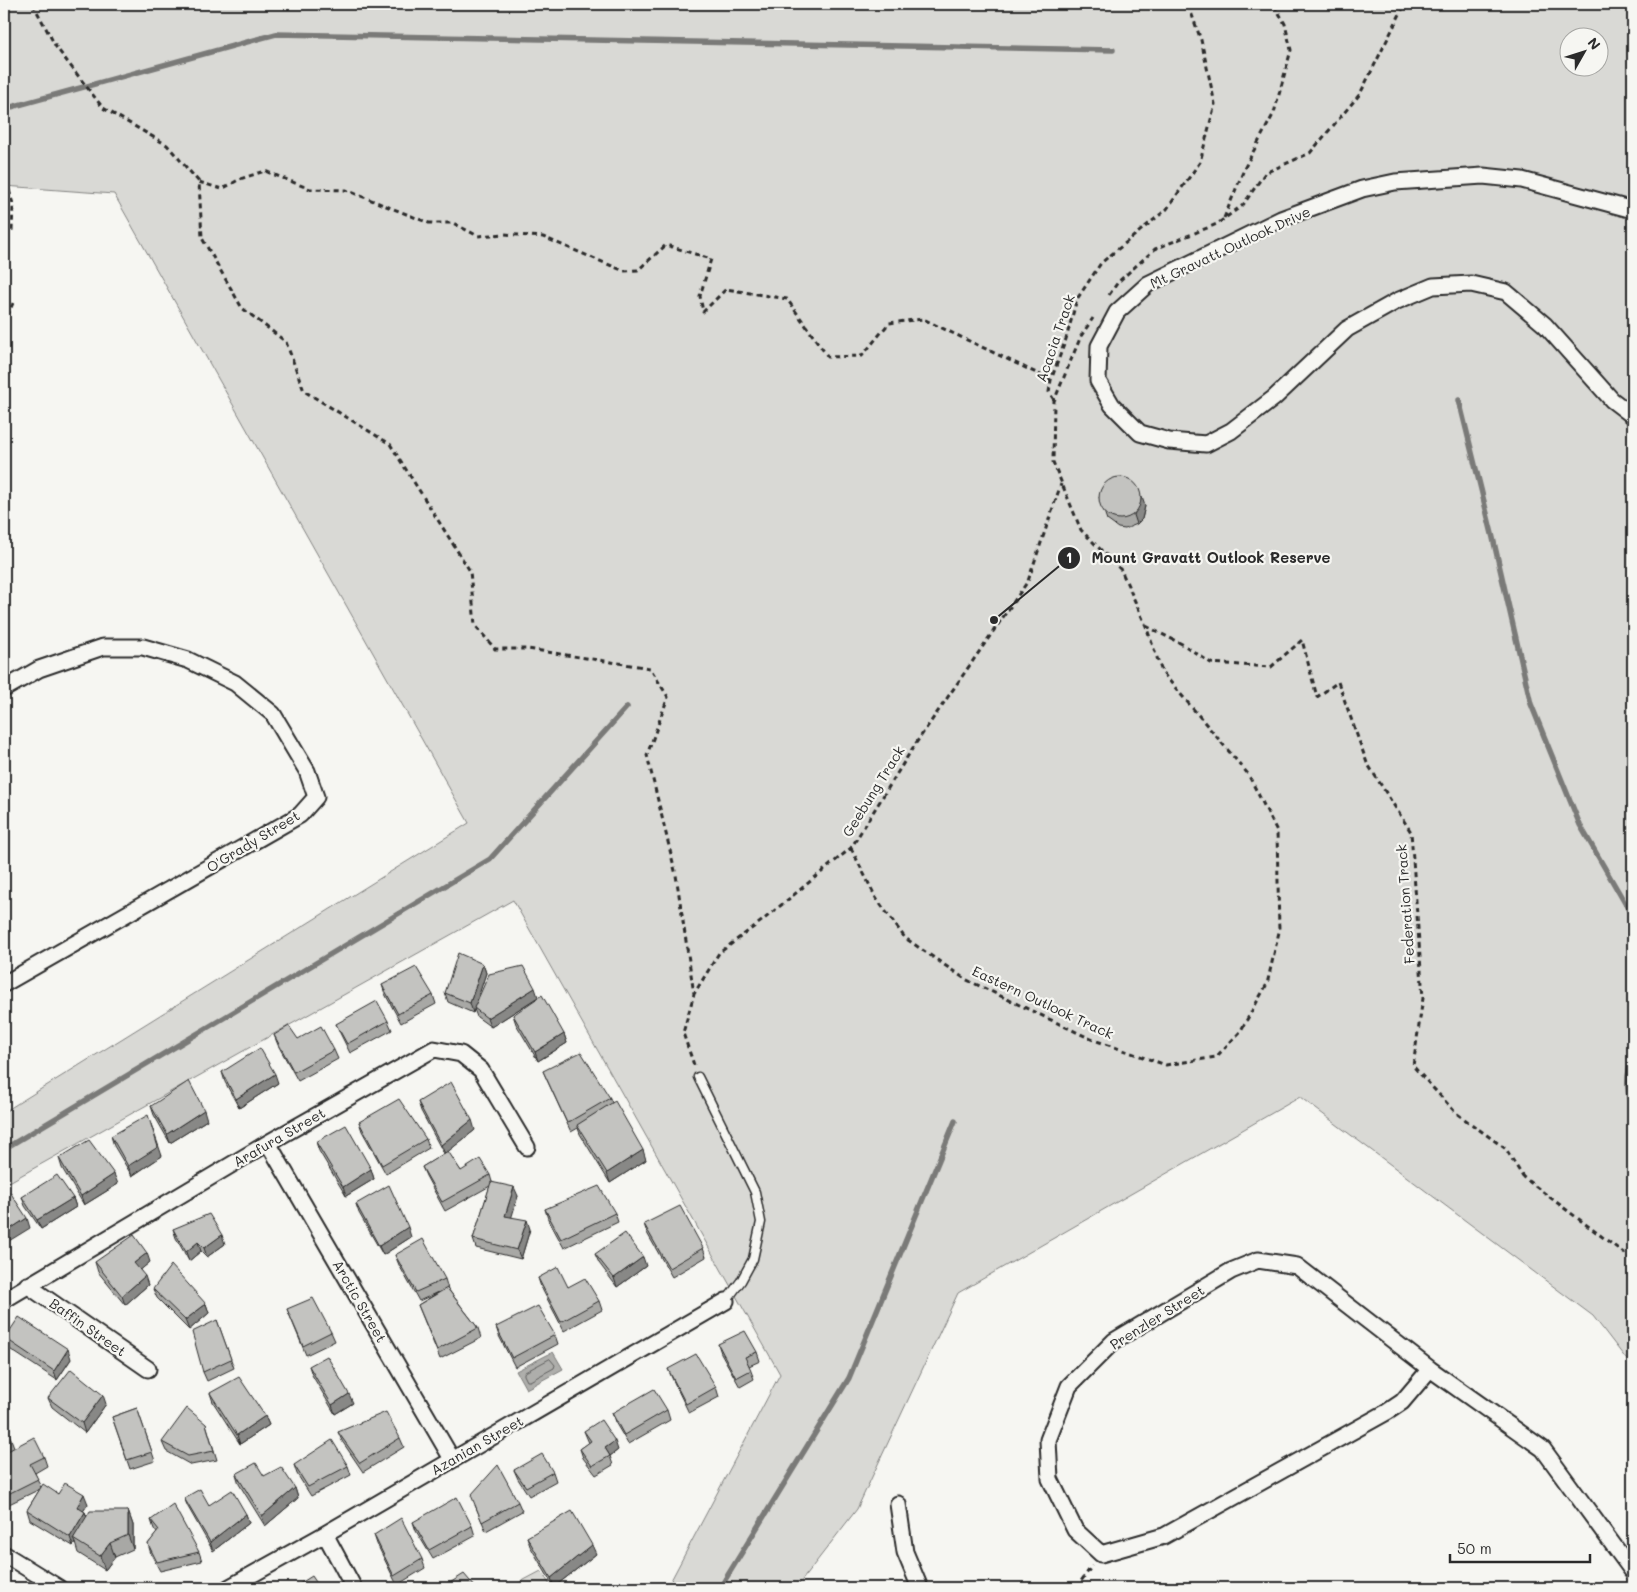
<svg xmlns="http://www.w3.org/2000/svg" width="1637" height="1592" font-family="Mali,sans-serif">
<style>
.green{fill:#d9d9d5;stroke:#828280;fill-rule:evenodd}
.water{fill:#aeaeab;stroke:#7a7a78}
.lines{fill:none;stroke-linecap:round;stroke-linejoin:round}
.shore{stroke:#5f5f5e;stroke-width:1}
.stream{stroke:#7a7a78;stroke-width:5.5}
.lane-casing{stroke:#2b2b2b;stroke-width:11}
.street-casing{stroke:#2b2b2b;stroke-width:19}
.path{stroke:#2b2b2b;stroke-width:3;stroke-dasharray:5 4;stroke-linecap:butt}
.lane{stroke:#f6f6f2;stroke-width:8}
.street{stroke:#f6f6f2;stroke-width:15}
.wall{fill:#a8a8a5;stroke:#2b2b2b}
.shaded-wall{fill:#888886;stroke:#2b2b2b}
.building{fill:#c3c3c0;stroke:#2b2b2b}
.labels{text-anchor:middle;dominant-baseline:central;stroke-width:4.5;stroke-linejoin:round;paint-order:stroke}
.street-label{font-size:14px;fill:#2b2b2b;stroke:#f6f6f2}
.leader{fill:none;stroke:#2b2b2b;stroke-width:2}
.callout-dot{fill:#2b2b2b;stroke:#f6f6f2;stroke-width:2}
.mark-label{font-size:15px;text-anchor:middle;font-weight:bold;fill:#fff}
.callout-label{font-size:15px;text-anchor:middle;font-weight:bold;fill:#2b2b2b;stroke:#f6f6f2;stroke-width:4.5;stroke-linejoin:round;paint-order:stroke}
</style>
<rect width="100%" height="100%" fill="#f6f6f2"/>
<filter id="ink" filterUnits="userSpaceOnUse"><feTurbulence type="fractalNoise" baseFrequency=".02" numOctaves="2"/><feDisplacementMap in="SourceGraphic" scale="10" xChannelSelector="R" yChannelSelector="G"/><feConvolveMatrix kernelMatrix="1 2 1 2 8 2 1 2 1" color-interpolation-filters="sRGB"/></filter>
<g filter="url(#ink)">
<path class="green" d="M 4,4 L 1633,4 L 1633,1368 L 1593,1316 L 1300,1097 L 958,1293 L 857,1509 L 796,1588 L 667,1588 L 780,1374 L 513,900 L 4,1185 L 4,1112 L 469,823 L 114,194 L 4,186 ZM 1570,38 L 1600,38 L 1600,68 L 1570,68 Z
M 541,1571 L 552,1588 L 509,1588 Z"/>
<path class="water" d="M 553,1352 L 563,1369 L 526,1389 L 516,1371 Z"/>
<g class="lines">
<path class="shore" d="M 550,1359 L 555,1365 L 554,1368 L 530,1381 L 527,1381 L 524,1375 L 524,1373 Z"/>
<path class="stream" d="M 4,109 L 276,34 L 1113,50
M 1459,400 L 1493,538 L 1531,704 L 1580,825 L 1633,917
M 1633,1061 C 1625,1074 1627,1096 1633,1110
M 4,1149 L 490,859 L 627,707
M 720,1588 L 849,1378 L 955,1121"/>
<g class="lane-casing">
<path id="lane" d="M 698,1077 L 755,1192 L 761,1222 L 753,1259 L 741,1281 L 726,1301"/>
</g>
<g class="street-casing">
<path id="street" d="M 1633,210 L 1522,180 L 1483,176 L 1395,182 L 1362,189 L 1281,219 L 1148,284 L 1117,312 L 1099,346 L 1098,381 L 1112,405 L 1140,433 L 1169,441 L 1206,444 L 1231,431 L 1274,398 L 1347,329 L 1397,301 L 1433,286 L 1471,284 L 1506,292 L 1545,325 L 1612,400 L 1633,416
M 4,689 L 39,669 L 103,647 L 143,647 L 188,660 L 235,683 L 273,714 L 307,771 L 316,797 L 300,815 L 4,984
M 268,1143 L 452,1459
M 27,1285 L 148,1369
M 4,1300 L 268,1143 L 434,1049 L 461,1054 L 481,1070 L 527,1147
M 1430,1369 L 1402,1402 L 1387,1412 L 1164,1536 L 1101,1554 L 1075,1530 L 1050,1479 L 1048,1440 L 1069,1386 L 1114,1341 L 1231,1271 L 1258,1260 L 1297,1266 L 1430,1369 L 1543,1449 L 1633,1572
M 898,1504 L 905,1552 L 920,1588
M 325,1534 L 354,1588
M 4,1554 L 59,1588
M 228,1588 L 325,1534 L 726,1301"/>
</g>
<path class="path" d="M 33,4 L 56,47 L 103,108 L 167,145 L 199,182 L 202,238 L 242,308 L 286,342 L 304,391 L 390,444 L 470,571 L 475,625 L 495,649 L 528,649 L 650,668 L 668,697 L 647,755 L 676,875 L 694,994
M 4,173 L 13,204 L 12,231
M 199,182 L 222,189 L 240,179 L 265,171 L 310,189 L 346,190 L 429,223 L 453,223 L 478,236 L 505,234 L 543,237 L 624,271 L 638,270 L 666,245 L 711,259 L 700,296 L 703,312 L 726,289 L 787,299 L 828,357 L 862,356 L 889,323 L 923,319 L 1051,380
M 1224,218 L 1245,167 L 1274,113 L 1291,50 L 1285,24 L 1274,4
M 1109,295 L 1118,282 L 1155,249 L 1217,224 L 1243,205 L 1265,173 L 1310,153 L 1360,94 L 1405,4
M 4,324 L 13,303
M 1054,400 L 1049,392 L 1051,380 L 1066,339 L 1077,299 L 1101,263 L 1167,209 L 1200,162 L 1215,104 L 1201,40 L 1188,4
M 1146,626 L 1182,644 L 1211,663 L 1271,667 L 1302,640 L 1317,697 L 1338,682 L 1367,763 L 1411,832 L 1423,998 L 1413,1066 L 1456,1113 L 1506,1149 L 1523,1177 L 1633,1260
M 851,848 L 876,898 L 905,938 L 965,979 L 1091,1039 L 1166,1065 L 1216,1057 L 1240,1032 L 1267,984 L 1279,932 L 1277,831 L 1248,774 L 1162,672 L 1146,626 L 1121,570 L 1081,530 L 1053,462 L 1054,401 L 1081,336 L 1093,318
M 694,1065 L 683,1033 L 694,994 L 719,953 L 763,920 L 851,848 L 914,746 L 1028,581 L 1061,484
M 1076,1588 L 1092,1566"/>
<use href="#lane" class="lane"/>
<use href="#street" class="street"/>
</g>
<path class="wall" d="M 1099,497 L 1145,506 L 1142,519 L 1137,524 L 1125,529 L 1118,528 L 1107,520 Z
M 483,964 L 486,973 L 476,1002 L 538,997 L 491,1027 L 477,1017 L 474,1009 L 473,1013 L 448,1002 L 445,993 Z
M 382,985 L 433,995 L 436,1004 L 401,1023 L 385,994 Z
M 513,1015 L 564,1034 L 567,1043 L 538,1061 L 516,1024 Z
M 388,1021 L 392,1030 L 350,1053 L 340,1033 L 336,1024 Z
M 274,1035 L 334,1050 L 338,1059 L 298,1081 L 278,1045 Z
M 543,1071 L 610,1098 L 612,1103 L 646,1160 L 610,1183 L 580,1134 L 578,1128 L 571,1132 L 547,1080 Z
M 222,1072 L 278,1083 L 239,1108 L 225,1082 Z
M 418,1102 L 475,1130 L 447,1152 L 461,1171 L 490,1175 L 492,1182 L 518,1196 L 511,1217 L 530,1229 L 521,1259 L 476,1248 L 473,1239 L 490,1186 L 445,1211 L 426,1176 L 422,1167 L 444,1154 L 421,1111 Z
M 151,1106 L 207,1120 L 170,1143 L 154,1115 Z
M 359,1122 L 426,1139 L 429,1148 L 386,1174 L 362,1131 Z
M 111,1136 L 162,1156 L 132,1176 L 114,1146 Z
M 316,1142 L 371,1169 L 374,1179 L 346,1196 L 319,1151 Z
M 59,1158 L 118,1184 L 84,1205 L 62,1168 Z
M 22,1197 L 73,1198 L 76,1207 L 41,1229 L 25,1206 Z
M 356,1204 L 411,1237 L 383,1255 L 359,1213 Z
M 545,1209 L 615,1213 L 618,1222 L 564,1248 L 548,1219 Z
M 644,1224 L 703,1248 L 706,1257 L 672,1277 L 647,1233 Z
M 173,1229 L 225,1244 L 207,1257 L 201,1251 L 189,1261 L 176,1238 Z
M 595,1254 L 646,1266 L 617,1287 L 599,1263 Z
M 395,1255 L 445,1279 L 448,1289 L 478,1328 L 481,1338 L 440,1359 L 418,1305 L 439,1292 L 419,1301 L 399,1265 Z
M 95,1262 L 150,1262 L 140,1270 L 148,1285 L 125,1305 L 98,1272 Z
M 538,1278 L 568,1287 L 599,1301 L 602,1310 L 564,1331 L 541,1287 Z
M 153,1289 L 206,1304 L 209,1313 L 189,1330 L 157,1298 Z
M 287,1309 L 331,1332 L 335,1341 L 306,1355 Z
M 217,1320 L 234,1368 L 207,1381 L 203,1372 Z
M 496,1327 L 555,1335 L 558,1344 L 515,1367 L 499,1336 Z
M 5,1338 L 71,1359 L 57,1380 L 8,1348 Z
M 718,1344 L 757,1352 L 760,1361 L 749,1366 L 754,1379 L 740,1387 L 721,1353 Z
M 309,1366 L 353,1403 L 335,1414 L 312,1375 Z
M 668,1369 L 716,1387 L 719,1397 L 689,1413 L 672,1378 Z
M 210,1393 L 265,1416 L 269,1425 L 240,1444 L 213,1402 Z
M 48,1398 L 106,1404 L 85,1433 L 52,1407 Z
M 137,1408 L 155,1461 L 130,1469 L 112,1417 Z
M 667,1410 L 670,1420 L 628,1444 L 615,1422 L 612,1413 Z
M 4,1424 L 11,1439 L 14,1447 L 44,1457 L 47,1466 L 35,1473 L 41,1488 L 88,1504 L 83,1511 L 85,1512 L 87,1517 L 128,1511 L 133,1525 L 133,1549 L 115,1557 L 105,1570 L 78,1553 L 75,1543 L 73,1546 L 30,1520 L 27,1510 L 40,1489 L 7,1505 L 4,1498 Z
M 206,1424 L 217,1460 L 191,1465 L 166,1451 L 162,1442 Z
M 584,1431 L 618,1450 L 610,1456 L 613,1465 L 596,1475 L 583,1458 L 580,1449 L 589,1443 Z
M 338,1432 L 400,1438 L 404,1447 L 363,1472 L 342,1441 Z
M 294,1465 L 348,1466 L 351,1475 L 311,1496 L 297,1474 Z
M 514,1470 L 553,1472 L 556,1481 L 529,1496 L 518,1479 Z
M 236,1474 L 264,1476 L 295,1488 L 298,1498 L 265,1526 L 239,1484 Z
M 184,1498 L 246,1514 L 249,1523 L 213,1551 L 188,1507 Z
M 518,1502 L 522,1511 L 486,1531 L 475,1505 Z
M 151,1520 L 199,1552 L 202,1561 L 160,1571 L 151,1554 L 148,1544 L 157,1533 L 154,1529 Z
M 413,1522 L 472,1526 L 475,1536 L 433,1559 L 416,1531 Z
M 374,1535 L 422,1559 L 425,1568 L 397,1585 L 377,1544 Z
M 527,1537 L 596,1554 L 554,1587 L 530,1546 Z"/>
<path class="shaded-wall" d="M 1142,497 L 1145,506 L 1142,519 L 1137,524 L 1134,515 Z
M 483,964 L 486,973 L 473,1013 L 470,1003 Z
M 535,988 L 538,997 L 491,1027 L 487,1018 Z
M 564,1034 L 567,1043 L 538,1061 L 535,1052 Z
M 275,1074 L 278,1083 L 239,1108 L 236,1099 Z
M 204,1110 L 207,1120 L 170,1143 L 167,1134 Z
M 472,1120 L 475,1130 L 445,1154 L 441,1145 Z
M 151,1124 L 162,1156 L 132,1176 L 128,1166 Z
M 643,1150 L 646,1160 L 610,1183 L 607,1173 Z
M 371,1169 L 374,1179 L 346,1196 L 343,1187 Z
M 114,1174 L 118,1184 L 84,1205 L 81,1196 Z
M 514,1187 L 518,1196 L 509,1226 L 505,1216 Z
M 73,1198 L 76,1207 L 41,1229 L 37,1220 Z
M 27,1218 L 30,1228 L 4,1244 L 4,1233 Z
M 527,1220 L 530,1229 L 521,1259 L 517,1250 Z
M 408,1227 L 411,1237 L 383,1255 L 379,1246 Z
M 222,1235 L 225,1244 L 207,1257 L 204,1248 Z
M 198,1242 L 201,1251 L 189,1261 L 186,1252 Z
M 147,1253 L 150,1262 L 137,1273 L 134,1263 Z
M 643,1257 L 646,1266 L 617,1287 L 614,1278 Z
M 145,1276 L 148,1285 L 125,1305 L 122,1296 Z
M 206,1304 L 209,1313 L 189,1330 L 185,1320 Z
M 68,1349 L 71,1359 L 57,1380 L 54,1371 Z
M 349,1394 L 353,1403 L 335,1414 L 332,1405 Z
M 103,1395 L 106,1404 L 85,1433 L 82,1423 Z
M 265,1416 L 269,1425 L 240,1444 L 237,1435 Z
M 615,1441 L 618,1450 L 610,1456 L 605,1448 Z
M 295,1488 L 298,1498 L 265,1526 L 262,1516 Z
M 84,1494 L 88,1504 L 80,1516 L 77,1507 Z
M 128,1511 L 133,1525 L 133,1549 L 128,1535 Z
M 85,1512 L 88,1521 L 73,1539 L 75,1543 L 73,1546 L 70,1537 Z
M 246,1514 L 249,1523 L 213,1551 L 210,1542 Z
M 110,1543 L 115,1557 L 105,1570 L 100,1556 Z
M 592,1545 L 596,1554 L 554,1587 L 551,1578 Z"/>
<path class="building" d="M1099 498a21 21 0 1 1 42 0a21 21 0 1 1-42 0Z
M 458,953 L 483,964 L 470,1003 L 445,993 Z
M 523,966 L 535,988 L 487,1018 L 474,1008 L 489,974 Z
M 416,967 L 433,995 L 398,1014 L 382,985 Z
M 542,995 L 564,1034 L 535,1052 L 513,1015 Z
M 377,1001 L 388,1021 L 347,1044 L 336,1024 Z
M 289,1026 L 298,1039 L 321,1026 L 334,1050 L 294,1072 L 274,1035 Z
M 260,1048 L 275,1074 L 236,1099 L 222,1072 Z
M 581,1052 L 610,1098 L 567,1123 L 543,1071 Z
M 189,1081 L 204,1110 L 167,1134 L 151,1106 Z
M 451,1082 L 472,1120 L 441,1145 L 418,1102 Z
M 399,1099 L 426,1139 L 382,1165 L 359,1122 Z
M 615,1101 L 643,1150 L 607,1173 L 577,1125 Z
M 148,1115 L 158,1147 L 128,1166 L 111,1136 Z
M 346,1125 L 371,1169 L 343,1187 L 316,1142 Z
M 89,1140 L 114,1174 L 81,1196 L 59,1158 Z
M 448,1151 L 461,1171 L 480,1159 L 490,1175 L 442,1202 L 422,1167 Z
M 57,1175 L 73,1198 L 37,1220 L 22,1197 Z
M 491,1182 L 514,1187 L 505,1216 L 527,1220 L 517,1250 L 473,1239 Z
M 389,1185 L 408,1227 L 379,1246 L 356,1204 Z
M 599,1186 L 615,1213 L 561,1239 L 545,1209 Z
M 10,1192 L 27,1218 L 4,1233 L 4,1196 Z
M 680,1206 L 703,1248 L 669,1268 L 644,1224 Z
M 209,1214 L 222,1235 L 204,1248 L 198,1242 L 186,1252 L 173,1229 Z
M 625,1233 L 643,1257 L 614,1278 L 595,1254 Z
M 134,1235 L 147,1253 L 134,1263 L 145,1276 L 122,1296 L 95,1262 Z
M 423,1239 L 445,1279 L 416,1292 L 395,1255 Z
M 171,1265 L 206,1304 L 185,1320 L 153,1289 Z
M 558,1267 L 568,1287 L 585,1278 L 599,1301 L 561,1322 L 538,1278 Z
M 447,1288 L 478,1328 L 437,1350 L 418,1305 Z
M 313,1298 L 331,1332 L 303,1346 L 287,1309 Z
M 538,1306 L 555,1335 L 512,1358 L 496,1327 Z
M 19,1317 L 68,1349 L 54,1371 L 5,1338 Z
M 217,1320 L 231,1359 L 203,1372 L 192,1332 Z
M 745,1331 L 757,1352 L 745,1357 L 751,1370 L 736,1378 L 718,1344 Z
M 696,1354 L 716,1387 L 686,1404 L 668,1369 Z
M 327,1356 L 349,1394 L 332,1405 L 309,1366 Z
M 71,1369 L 103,1395 L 82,1423 L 48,1398 Z
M 239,1377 L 265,1416 L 237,1435 L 210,1393 Z
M 654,1389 L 667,1410 L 624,1435 L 612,1413 Z
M 137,1408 L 152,1452 L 127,1460 L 112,1417 Z
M 187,1408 L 206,1424 L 214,1451 L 188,1456 L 162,1442 Z
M 386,1412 L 400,1438 L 360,1463 L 338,1432 Z
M 601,1420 L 615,1441 L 605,1448 L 610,1456 L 592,1466 L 580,1449 L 591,1441 L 584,1431 Z
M 4,1424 L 11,1439 L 4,1443 Z
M 34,1437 L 44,1457 L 30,1464 L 38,1479 L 4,1496 L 4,1453 Z
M 332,1440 L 348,1466 L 308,1487 L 294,1465 Z
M 542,1454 L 553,1472 L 526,1487 L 514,1470 Z
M 256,1463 L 264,1476 L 281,1467 L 295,1488 L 262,1516 L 236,1474 Z
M 498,1465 L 518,1502 L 482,1522 L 471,1495 Z
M 65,1483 L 84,1494 L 77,1507 L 85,1512 L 70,1537 L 27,1510 L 43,1484 L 58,1494 Z
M 200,1489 L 209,1505 L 232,1490 L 246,1514 L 210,1542 L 184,1498 Z
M 457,1497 L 472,1526 L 429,1550 L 413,1522 Z
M 173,1504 L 199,1552 L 157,1562 L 148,1544 L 159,1530 L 151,1520 Z
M 90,1511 L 128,1511 L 128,1535 L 110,1543 L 100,1556 L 73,1539 Z
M 572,1511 L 592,1545 L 551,1578 L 527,1537 Z
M 401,1518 L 422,1559 L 394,1576 L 374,1535 Z
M 464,1574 L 476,1588 L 446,1588 L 445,1586 Z
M 312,1576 L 320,1588 L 293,1588 Z"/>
</g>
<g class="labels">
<g class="street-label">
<text transform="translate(1230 247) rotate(-25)">Mt Gravatt Outlook Drive</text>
<text transform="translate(1055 338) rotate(-71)">Acacia Track</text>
<text transform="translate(873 791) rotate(-58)">Geebung Track</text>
<text transform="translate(253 841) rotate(-31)">O'Grady Street</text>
<text transform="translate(1405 904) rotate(-94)">Federation Track</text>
<text transform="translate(1043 1002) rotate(25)">Eastern Outlook Track</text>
<text transform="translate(279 1137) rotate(-30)">Arafura Street</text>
<text transform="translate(360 1301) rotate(60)">Arctic Street</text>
<text transform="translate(1157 1317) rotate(-32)">Prenzler Street</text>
<text transform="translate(88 1327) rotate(35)">Baffin Street</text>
<text transform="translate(477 1445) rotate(-30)">Azanian Street</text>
</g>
</g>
<path class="leader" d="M994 620L1069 558"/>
<g class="callout-dot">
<circle cx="994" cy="620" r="5"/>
<circle cx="1069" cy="558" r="12"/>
</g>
<g class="mark-label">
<text x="1069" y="563">1</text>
</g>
<g class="callout-label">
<text x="1211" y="563">Mount Gravatt Outlook Reserve</text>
</g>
<rect width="1637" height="1592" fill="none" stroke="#f6f6f2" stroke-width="20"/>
<rect x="10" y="10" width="1617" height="1572" fill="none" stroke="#2b2b2b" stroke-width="2" filter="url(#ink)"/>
<g transform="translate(1584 52) rotate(51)"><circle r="24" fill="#f6f6f2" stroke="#a5a5a2"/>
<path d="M0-4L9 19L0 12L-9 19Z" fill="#2b2b2b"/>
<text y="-8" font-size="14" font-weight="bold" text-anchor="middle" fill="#2b2b2b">N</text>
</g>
<path d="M1450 1554v8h140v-8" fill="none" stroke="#2b2b2b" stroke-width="2.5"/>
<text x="1457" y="1554" font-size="15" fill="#2b2b2b" stroke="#f6f6f2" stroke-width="4" paint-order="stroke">50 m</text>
</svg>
